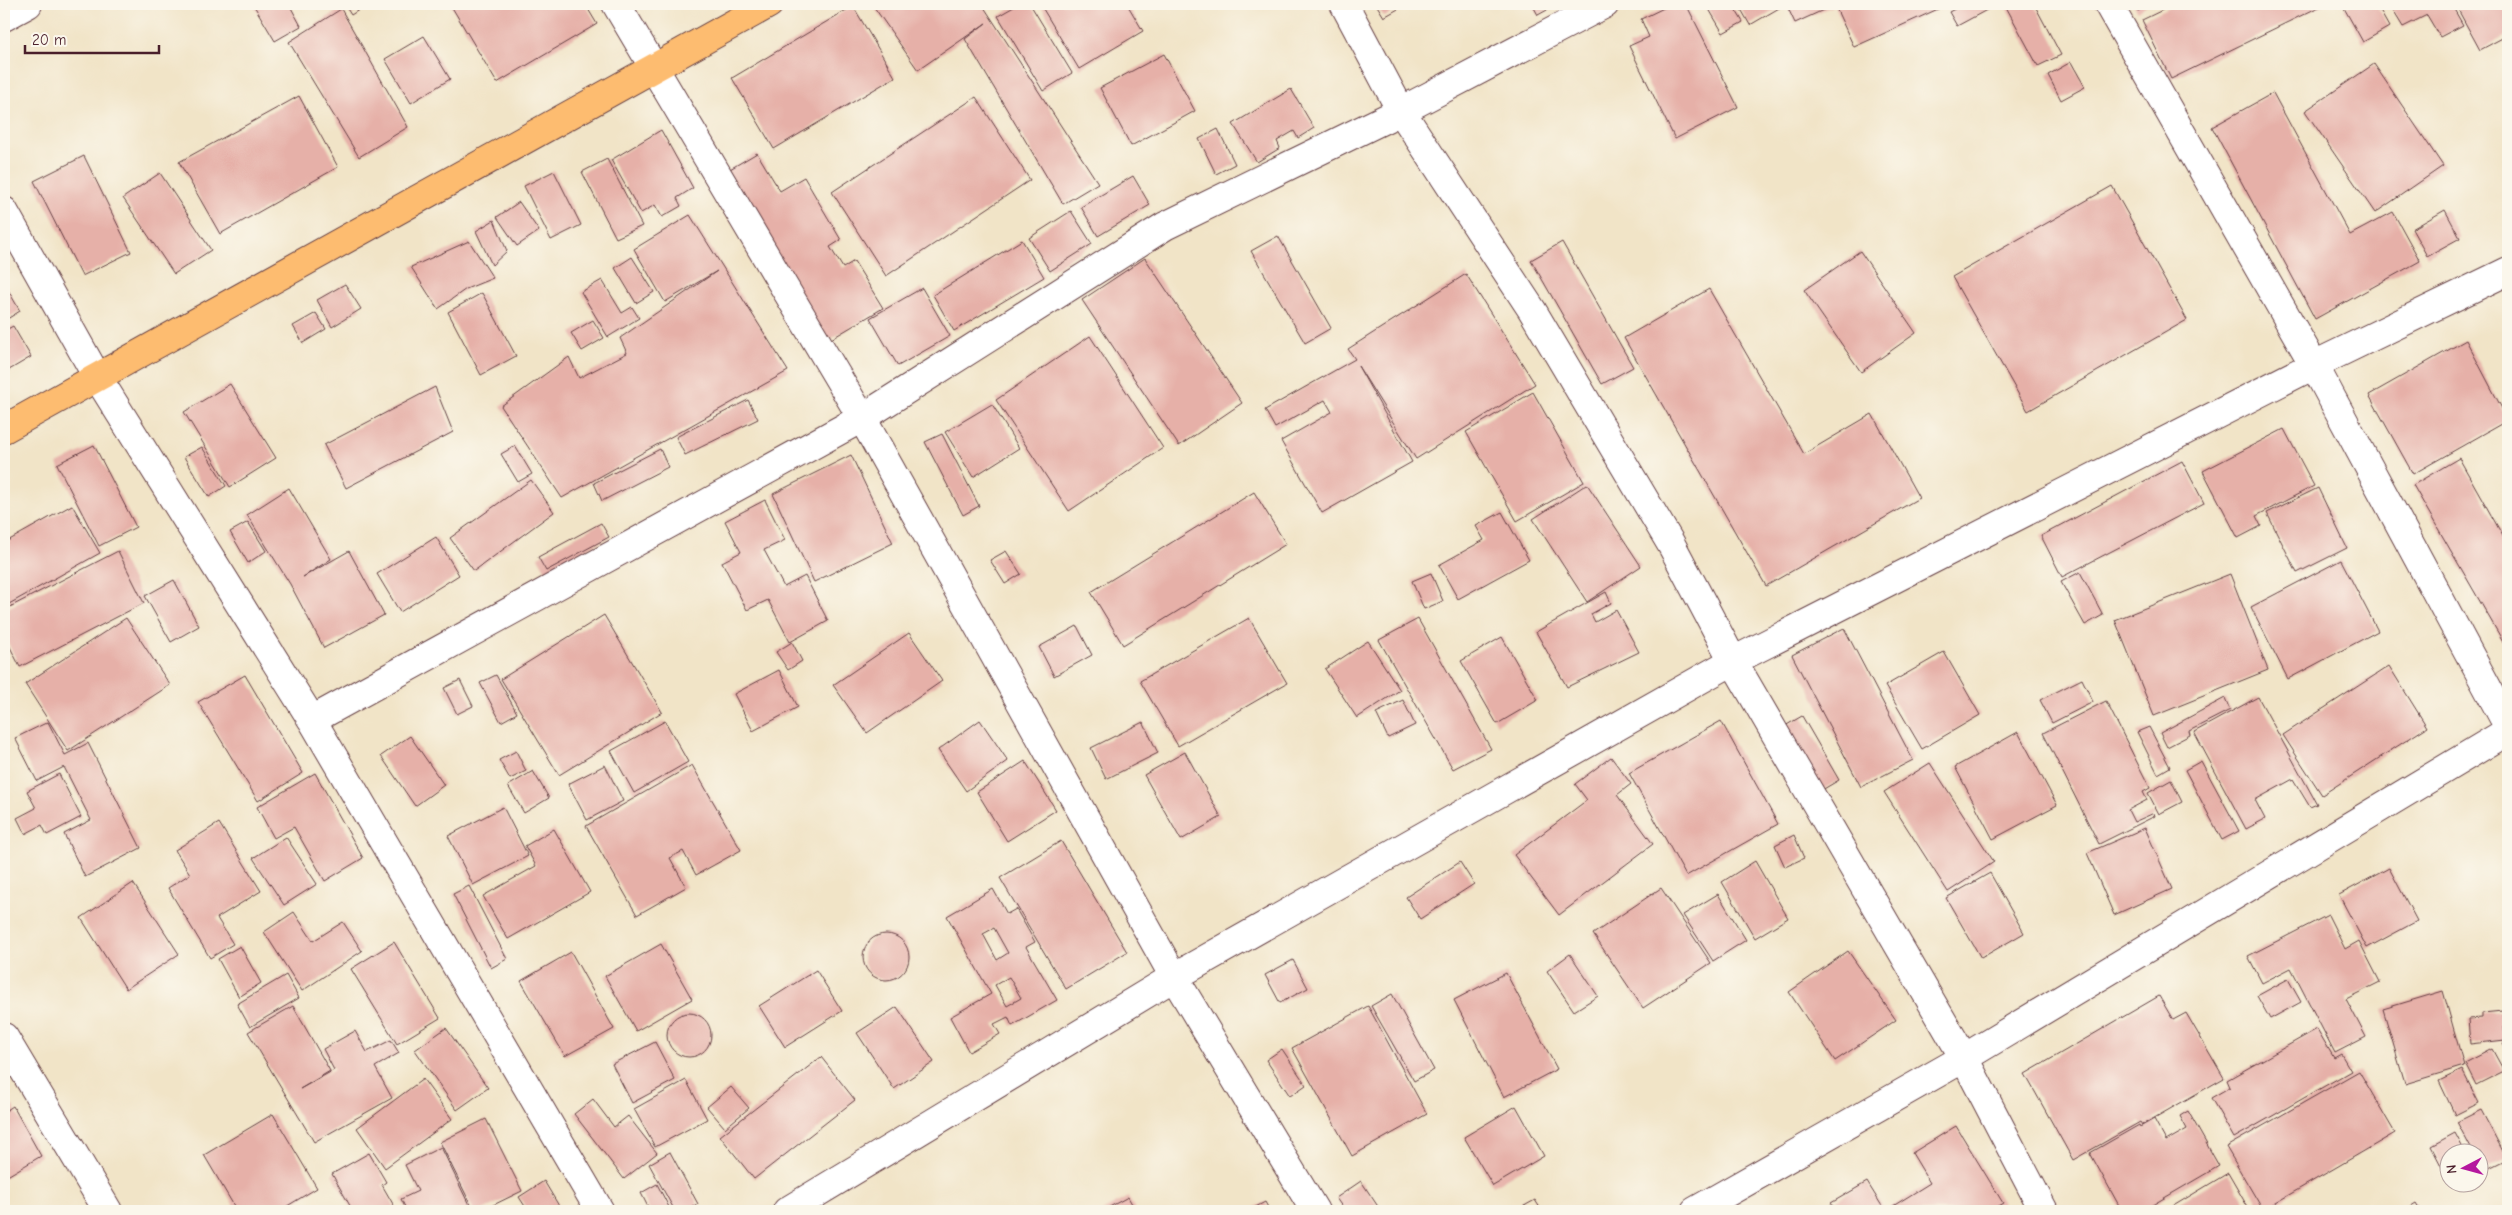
<svg xmlns="http://www.w3.org/2000/svg" width="2512" height="1215" font-family="'Comic Neue',sans-serif">
<style>
.building{fill:#e6b0a8;fill-rule:evenodd}
.lines{fill:none;stroke-linecap:round;stroke-linejoin:round}
.street-casing{stroke:#633d42;stroke-width:30}
.highway-casing{stroke:#633d42;stroke-width:30}
.street{stroke:#fff;stroke-width:28}
.highway{stroke:#fdbc6f;stroke-width:28}
</style>
<rect width="100%" height="100%" fill="#fbf7ec"/>
<filter id="ink" filterUnits="userSpaceOnUse"><feTurbulence type="fractalNoise" baseFrequency=".02" numOctaves="2"/><feDisplacementMap in="SourceGraphic" scale="10" xChannelSelector="R" yChannelSelector="G"/><feConvolveMatrix kernelMatrix="1 2 1 2 8 2 1 2 1" color-interpolation-filters="sRGB"/></filter>
<filter id="wash" filterUnits="userSpaceOnUse"><feTurbulence type="fractalNoise" baseFrequency=".0096" numOctaves="4" result="noise"/><feDisplacementMap in="SourceGraphic" scale="20" xChannelSelector="R" yChannelSelector="G"/><feGaussianBlur stdDeviation="1.12" result="paint"/><feColorMatrix in="noise" values="0 0 0 0 0 0 0 0 0 0 0 0 0 0 0 0 0 1.4 0 .05"/><feComposite in="paint" operator="in"/></filter>
<g filter="url(#wash)">
<rect width="100%" height="100%" fill="#f1e4c7"/>
<g id="blocks">
<path class="building" d="M 253,4 L 289,4 L 301,26 L 275,41 Z
M 344,4 L 368,4 L 351,15 Z
M 450,4 L 585,4 L 597,24 L 497,83 Z
M 878,4 L 982,4 L 1098,183 L 1063,204 L 965,39 L 986,23 L 918,70 L 874,7 Z
M 1019,4 L 1030,4 L 1072,73 L 1043,91 L 998,16 Z
M 1040,4 L 1127,4 L 1143,31 L 1079,69 Z
M 1376,4 L 1407,4 L 1384,17 Z
M 1532,4 L 1558,4 L 1538,15 Z
M 1672,4 L 1686,4 L 1738,107 L 1675,139 L 1629,46 L 1649,37 L 1641,19 Z
M 1706,4 L 1732,4 L 1743,22 L 1723,33 Z
M 1738,4 L 1831,4 L 1832,6 L 1795,23 L 1786,4 L 1750,25 Z
M 1834,4 L 1949,4 L 1854,47 Z
M 1964,4 L 1995,4 L 1996,5 L 1957,26 L 1949,12 Z
M 2008,4 L 2034,4 L 2061,55 L 2038,66 L 2005,5 Z
M 2133,4 L 2148,4 L 2138,11 Z
M 2175,4 L 2325,4 L 2171,79 L 2142,20 Z
M 2352,4 L 2376,4 L 2389,27 L 2363,42 L 2344,8 Z
M 2389,4 L 2451,4 L 2463,25 L 2440,37 L 2427,15 L 2403,27 Z
M 2455,4 L 2508,4 L 2508,35 L 2480,50 Z
M 853,6 L 895,77 L 774,149 L 732,78 Z
M 341,9 L 408,127 L 359,157 L 289,42 Z
M 424,36 L 450,79 L 411,103 L 385,59 Z
M 1164,54 L 1195,111 L 1131,146 L 1100,88 Z
M 2071,62 L 2085,87 L 2061,100 L 2048,75 Z
M 2374,64 L 2443,166 L 2375,213 L 2305,111 Z
M 1291,89 L 1314,128 L 1298,138 L 1294,131 L 1277,141 L 1280,148 L 1257,162 L 1233,124 Z
M 2273,93 L 2350,235 L 2393,212 L 2420,261 L 2315,319 L 2212,127 Z
M 299,96 L 338,167 L 220,234 L 179,162 Z
M 976,97 L 1030,180 L 886,276 L 832,192 Z
M 1218,129 L 1235,164 L 1216,174 L 1199,139 Z
M 661,130 L 693,188 L 677,198 L 681,206 L 662,217 L 655,205 L 641,213 L 611,160 Z
M 757,153 L 780,191 L 804,177 L 841,240 L 830,247 L 843,268 L 854,261 L 883,308 L 826,342 L 725,172 Z
M 84,156 L 131,252 L 82,276 L 34,181 Z
M 607,159 L 642,226 L 616,238 L 582,172 Z
M 554,171 L 581,225 L 551,240 L 524,186 Z
M 160,173 L 211,250 L 174,274 L 123,198 Z
M 1133,176 L 1150,205 L 1098,236 L 1081,207 Z
M 2112,186 L 2187,320 L 2028,411 L 1952,277 Z
M 519,202 L 539,231 L 517,246 L 497,217 Z
M 2445,210 L 2460,238 L 2427,256 L 2412,229 Z
M 1071,211 L 1092,244 L 1050,271 L 1029,238 Z
M 690,215 L 788,371 L 562,498 L 501,406 L 569,357 L 579,378 L 627,353 L 620,338 L 717,271 L 665,302 L 634,249 Z
M 494,220 L 507,251 L 492,265 L 476,231 Z
M 1278,236 L 1331,328 L 1305,343 L 1251,251 Z
M 1022,240 L 1044,277 L 954,331 L 933,295 Z
M 469,241 L 493,278 L 466,289 L 438,309 L 411,267 Z
M 1562,242 L 1633,367 L 1602,384 L 1531,260 Z
M 1860,251 L 1916,333 L 1861,372 L 1804,290 Z
M 632,257 L 654,292 L 636,303 L 615,268 Z
M 1145,258 L 1242,403 L 1179,446 L 1082,300 Z
M 1466,274 L 1535,384 L 1416,459 L 1358,366 L 1412,462 L 1322,513 L 1281,441 L 1332,412 L 1325,400 L 1275,428 L 1265,410 L 1355,359 L 1348,349 Z
M 602,280 L 622,313 L 632,307 L 639,318 L 608,337 L 581,292 Z
M 4,283 L 20,311 L 4,321 Z
M 345,284 L 361,309 L 332,327 L 317,300 Z
M 922,288 L 950,336 L 898,366 L 870,318 Z
M 1709,289 L 1804,454 L 1872,414 L 1919,498 L 1766,586 L 1624,338 Z
M 482,293 L 516,356 L 481,375 L 448,312 Z
M 316,313 L 326,329 L 303,343 L 293,326 Z
M 593,320 L 604,338 L 582,351 L 571,333 Z
M 13,326 L 31,357 L 4,373 L 4,331 Z
M 1090,336 L 1163,448 L 1069,511 L 996,400 Z
M 2466,340 L 2508,420 L 2413,474 L 2369,395 Z
M 230,384 L 276,458 L 230,487 L 184,412 Z
M 435,387 L 453,432 L 346,488 L 324,445 Z
M 1533,392 L 1584,482 L 1517,521 L 1466,432 Z
M 748,400 L 758,419 L 685,455 L 676,437 Z
M 992,404 L 1019,448 L 973,477 L 945,432 Z
M 2508,422 L 2508,436 L 2503,425 Z
M 2284,429 L 2314,486 L 2256,516 L 2261,526 L 2238,538 L 2203,471 Z
M 942,434 L 979,506 L 963,515 L 925,442 Z
M 94,445 L 136,527 L 99,546 L 57,464 Z
M 515,446 L 532,474 L 518,482 L 501,454 Z
M 202,447 L 226,486 L 209,497 L 184,457 Z
M 660,449 L 668,467 L 602,501 L 594,483 Z
M 851,455 L 893,543 L 814,582 L 773,494 Z
M 2459,458 L 2508,545 L 2508,650 L 2413,485 Z
M 2182,461 L 2204,503 L 2062,577 L 2041,536 Z
M 531,480 L 554,512 L 474,571 L 450,538 Z
M 1587,484 L 1641,566 L 1587,602 L 1533,519 Z
M 289,488 L 331,559 L 303,577 L 349,551 L 384,615 L 324,648 L 290,584 L 247,515 Z
M 2318,488 L 2347,548 L 2297,573 L 2267,513 Z
M 1254,492 L 1286,544 L 1123,645 L 1091,592 Z
M 765,500 L 785,540 L 764,550 L 784,587 L 805,576 L 828,621 L 790,642 L 768,600 L 747,610 L 722,562 L 741,552 L 725,521 Z
M 72,505 L 100,553 L 9,604 L 4,594 L 4,543 Z
M 1502,512 L 1529,560 L 1458,599 L 1439,565 L 1484,540 L 1476,526 Z
M 248,522 L 266,551 L 248,563 L 230,532 Z
M 601,523 L 609,537 L 546,571 L 538,557 Z
M 436,537 L 459,575 L 400,612 L 377,574 Z
M 118,551 L 144,603 L 20,667 L 4,635 L 4,610 Z
M 1006,551 L 1021,574 L 1005,584 L 990,560 Z
M 2341,560 L 2378,631 L 2288,679 L 2251,607 Z
M 2080,572 L 2103,615 L 2085,625 L 2061,582 Z
M 1431,573 L 1443,601 L 1424,609 L 1412,581 Z
M 2230,574 L 2268,670 L 2154,716 L 2115,620 Z
M 174,580 L 199,626 L 171,642 L 145,596 Z
M 1606,592 L 1611,603 L 1591,614 L 1595,622 L 1616,610 L 1639,652 L 1567,687 L 1536,632 Z
M 604,615 L 662,712 L 559,775 L 501,679 Z
M 126,618 L 170,685 L 68,751 L 25,684 Z
M 1249,618 L 1287,683 L 1178,746 L 1140,681 Z
M 1418,619 L 1491,749 L 1453,769 L 1379,640 Z
M 1077,626 L 1092,655 L 1054,676 L 1039,647 Z
M 1844,628 L 1913,760 L 1861,787 L 1792,655 Z
M 909,633 L 942,681 L 867,733 L 833,685 Z
M 1502,637 L 1538,700 L 1497,724 L 1461,661 Z
M 1368,641 L 1400,690 L 1357,718 L 1325,669 Z
M 792,642 L 802,661 L 788,670 L 776,652 Z
M 1944,652 L 1980,715 L 1922,749 L 1885,686 Z
M 2389,666 L 2427,727 L 2322,795 L 2283,735 Z
M 779,670 L 798,707 L 753,731 L 734,694 Z
M 245,675 L 303,773 L 258,801 L 198,702 Z
M 496,675 L 517,713 L 501,722 L 480,683 Z
M 2082,679 L 2093,702 L 2052,723 L 2040,700 Z
M 460,680 L 473,706 L 457,714 L 444,688 Z
M 2258,697 L 2317,804 L 2310,807 L 2293,779 L 2255,800 L 2265,819 L 2246,829 L 2194,732 Z
M 2225,698 L 2230,710 L 2189,731 L 2190,735 L 2167,747 L 2160,733 Z
M 1403,700 L 1415,725 L 1388,738 L 1376,713 Z
M 2106,701 L 2150,788 L 2143,792 L 2147,800 L 2128,810 L 2134,822 L 2154,813 L 2155,816 L 2099,844 L 2043,733 Z
M 1802,716 L 1839,780 L 1822,790 L 1785,726 Z
M 980,720 L 1008,761 L 966,791 L 938,750 Z
M 665,721 L 688,762 L 634,793 L 611,751 Z
M 1721,721 L 1778,824 L 1686,876 L 1629,773 Z
M 48,722 L 65,755 L 88,743 L 141,848 L 85,877 L 64,834 L 91,820 L 64,767 L 37,781 L 15,738 Z
M 1143,722 L 1158,753 L 1106,779 L 1091,748 Z
M 2149,727 L 2170,767 L 2158,774 L 2137,732 Z
M 2018,732 L 2057,805 L 1993,839 L 1955,767 Z
M 410,736 L 444,785 L 415,806 L 381,756 Z
M 516,751 L 526,771 L 510,779 L 499,760 Z
M 1185,752 L 1221,817 L 1181,840 L 1144,775 Z
M 1611,757 L 1631,784 L 1617,795 L 1653,844 L 1559,915 L 1514,855 L 1587,800 L 1575,784 Z
M 1025,761 L 1056,810 L 1007,841 L 977,792 Z
M 2201,761 L 2239,831 L 2222,840 L 2185,770 Z
M 1930,763 L 1994,862 L 1948,892 L 1884,792 Z
M 605,765 L 623,801 L 587,820 L 568,784 Z
M 692,765 L 741,850 L 696,875 L 683,851 L 670,858 L 686,887 L 637,915 L 586,826 Z
M 533,771 L 549,798 L 524,813 L 508,786 Z
M 315,773 L 363,858 L 325,881 L 294,827 L 274,838 L 257,807 Z
M 59,774 L 81,817 L 47,835 L 42,825 L 25,834 L 17,818 L 36,808 L 27,791 Z
M 2171,780 L 2182,802 L 2159,814 L 2148,793 Z
M 503,807 L 528,856 L 473,885 L 448,836 Z
M 219,823 L 261,891 L 217,918 L 233,944 L 210,958 L 168,888 L 190,874 L 175,850 Z
M 2145,828 L 2172,889 L 2114,915 L 2087,853 Z
M 554,829 L 590,892 L 508,939 L 483,896 L 536,866 L 525,846 Z
M 1794,835 L 1804,858 L 1785,867 L 1775,845 Z
M 286,837 L 317,884 L 284,905 L 253,858 Z
M 1061,841 L 1127,952 L 1066,989 L 1000,878 Z
M 1755,861 L 1788,918 L 1755,938 L 1722,882 Z
M 1460,862 L 1474,884 L 1420,919 L 1406,897 Z
M 2389,868 L 2417,921 L 2367,948 L 2339,895 Z
M 1990,873 L 2024,933 L 1981,958 L 1946,898 Z
M 133,883 L 179,954 L 126,989 L 81,918 Z
M 469,886 L 507,959 L 491,968 L 453,894 Z
M 1661,888 L 1711,963 L 1643,1008 L 1593,934 Z
M 993,889 L 1007,914 L 1016,909 L 1035,942 L 1026,947 L 1057,1000 L 1012,1026 L 1008,1017 L 994,1024 L 1000,1034 L 969,1052 L 950,1017 L 991,994 L 947,916 ZM 994,928 L 1008,953 L 997,960 L 983,934 ZM 1009,977 L 1021,998 L 1007,1006 L 995,985 Z
M 1718,894 L 1746,940 L 1713,961 L 1683,915 Z
M 294,912 L 313,941 L 343,922 L 362,951 L 302,991 L 264,932 Z
M 2328,915 L 2345,949 L 2359,941 L 2380,982 L 2346,999 L 2366,1037 L 2335,1053 L 2291,968 L 2262,983 L 2248,956 Z
M863 957a23 23 0 1 1 46 0a23 23 0 1 1-46 0Z
M 394,942 L 440,1018 L 397,1044 L 351,969 Z
M 661,944 L 692,999 L 636,1031 L 605,976 Z
M 240,946 L 261,983 L 239,997 L 218,959 Z
M 1848,951 L 1896,1020 L 1835,1061 L 1789,992 Z
M 571,952 L 614,1029 L 565,1056 L 521,981 Z
M 1570,954 L 1598,996 L 1574,1011 L 1547,971 Z
M 1293,960 L 1308,988 L 1280,1003 L 1265,975 Z
M 816,970 L 842,1011 L 785,1047 L 759,1006 Z
M 1506,973 L 1557,1069 L 1504,1097 L 1454,1000 Z
M 286,975 L 299,998 L 250,1027 L 237,1004 Z
M 2288,979 L 2301,1002 L 2270,1019 L 2257,996 Z
M 2443,991 L 2464,1066 L 2405,1084 L 2383,1009 Z
M 1392,994 L 1434,1070 L 1414,1081 L 1371,1006 Z
M 2159,996 L 2173,1020 L 2186,1013 L 2224,1078 L 2142,1125 L 2140,1122 L 2073,1160 L 2025,1074 Z
M 293,1006 L 330,1071 L 300,1089 L 334,1070 L 323,1049 L 355,1031 L 367,1052 L 391,1040 L 399,1053 L 375,1067 L 392,1098 L 314,1142 L 248,1032 Z
M 1368,1006 L 1427,1114 L 1352,1156 L 1292,1048 Z
M 897,1007 L 934,1062 L 894,1089 L 857,1033 Z
M 2503,1011 L 2505,1040 L 2470,1044 L 2468,1019 L 2482,1018 L 2482,1013 Z
M667 1035a22 22 0 1 1 44 0a22 22 0 1 1-44 0Z
M 446,1028 L 488,1088 L 457,1110 L 415,1050 Z
M 2317,1029 L 2334,1058 L 2341,1054 L 2351,1071 L 2234,1138 L 2211,1098 L 2230,1087 L 2227,1080 Z
M 2508,1040 L 2508,1052 L 2503,1043 Z
M 655,1042 L 675,1080 L 632,1103 L 612,1064 Z
M 1282,1049 L 1306,1085 L 1290,1096 L 1266,1060 Z
M 2492,1049 L 2504,1071 L 2476,1085 L 2465,1063 Z
M 821,1057 L 855,1100 L 754,1179 L 720,1136 Z
M 2462,1070 L 2479,1103 L 2455,1115 L 2439,1081 Z
M 2359,1071 L 2395,1133 L 2263,1210 L 2226,1147 Z
M 423,1079 L 452,1119 L 385,1168 L 357,1128 Z
M 686,1080 L 707,1119 L 655,1147 L 634,1109 Z
M 731,1087 L 749,1108 L 725,1128 L 707,1107 Z
M 593,1099 L 614,1127 L 628,1116 L 657,1153 L 624,1179 L 574,1114 Z
M 13,1106 L 41,1156 L 4,1178 L 4,1112 Z
M 1516,1106 L 1544,1156 L 1493,1186 L 1464,1137 Z
M 2481,1110 L 2507,1159 L 2483,1171 L 2480,1165 L 2480,1152 L 2473,1152 L 2457,1122 Z
M 2188,1111 L 2219,1166 L 2142,1211 L 2122,1211 L 2090,1153 L 2139,1125 L 2140,1127 L 2154,1119 L 2166,1141 L 2187,1129 L 2180,1116 Z
M 273,1114 L 317,1188 L 279,1211 L 237,1211 L 204,1155 Z
M 486,1119 L 522,1191 L 481,1211 L 474,1211 L 440,1142 Z
M 1956,1126 L 2003,1203 L 1989,1211 L 1836,1211 L 1831,1203 L 1867,1182 L 1885,1211 L 1930,1183 L 1912,1153 Z
M 2455,1133 L 2465,1152 L 2450,1152 L 2450,1171 L 2445,1173 L 2431,1146 Z
M 441,1147 L 472,1211 L 407,1211 L 401,1199 L 418,1191 L 405,1165 Z
M 670,1152 L 698,1204 L 685,1211 L 675,1211 L 649,1164 Z
M 369,1153 L 386,1182 L 382,1185 L 397,1211 L 353,1211 L 332,1174 Z
M 2228,1173 L 2250,1211 L 2165,1211 Z
M 544,1181 L 562,1211 L 528,1211 L 519,1197 Z
M 1361,1181 L 1381,1211 L 1345,1211 L 1336,1198 Z
M 657,1184 L 671,1211 L 650,1211 L 641,1193 Z
M 1128,1197 L 1136,1211 L 1102,1211 Z
M 1535,1200 L 1542,1211 L 1515,1211 Z
M 1265,1202 L 1270,1211 L 1248,1211 Z
M 2416,1203 L 2421,1211 L 2403,1211 Z"/>
</g>
</g>
<g filter="url(#ink)">
<use href="#blocks" fill-opacity="0" stroke="#633d42" stroke-width="1"/>
<g class="lines">
<g class="street-casing">
<path id="street" d="M 616,4 L 862,418 L 1174,977 L 1315,1211
M 1344,4 L 1401,111 L 1532,310 L 1671,544 L 1733,661 L 1964,1058 L 2044,1211
M 2108,4 L 2314,365 L 2508,726
M 4,17 L 28,4
M 4,211 L 96,375 L 312,720 L 600,1211
M 312,720 L 862,418 L 1165,226 L 1401,111 L 1605,4
M 4,1037 L 108,1211
M 787,1211 L 1174,977 L 1733,661 L 2314,365 L 2508,271
M 1695,1211 L 1964,1058 L 2508,731"/>
</g>
<g class="highway-casing">
<path id="highway" d="M 4,429 L 769,4"/>
</g>
<use href="#street" class="street"/>
<use href="#highway" class="highway"/>
</g>
</g>
<rect width="2512" height="1215" fill="none" stroke="#fbf7ec" stroke-width="20"/>
<g transform="translate(2464 1168) rotate(264)"><circle r="24" fill="#fbf7ec" stroke="#b4a19f"/>
<path d="M0-4L9 19L0 12L-9 19Z" fill="#b5179e"/>
<text y="-8" font-size="14" font-weight="bold" text-anchor="middle" fill="#4a1f2b">N</text>
</g>
<path d="M25 45v8h134v-8" fill="none" stroke="#4a1f2b" stroke-width="2.5"/>
<text x="32" y="45" font-size="15" fill="#4a1f2b" stroke="#fbf7ec" stroke-width="4" paint-order="stroke">20 m</text>
</svg>
